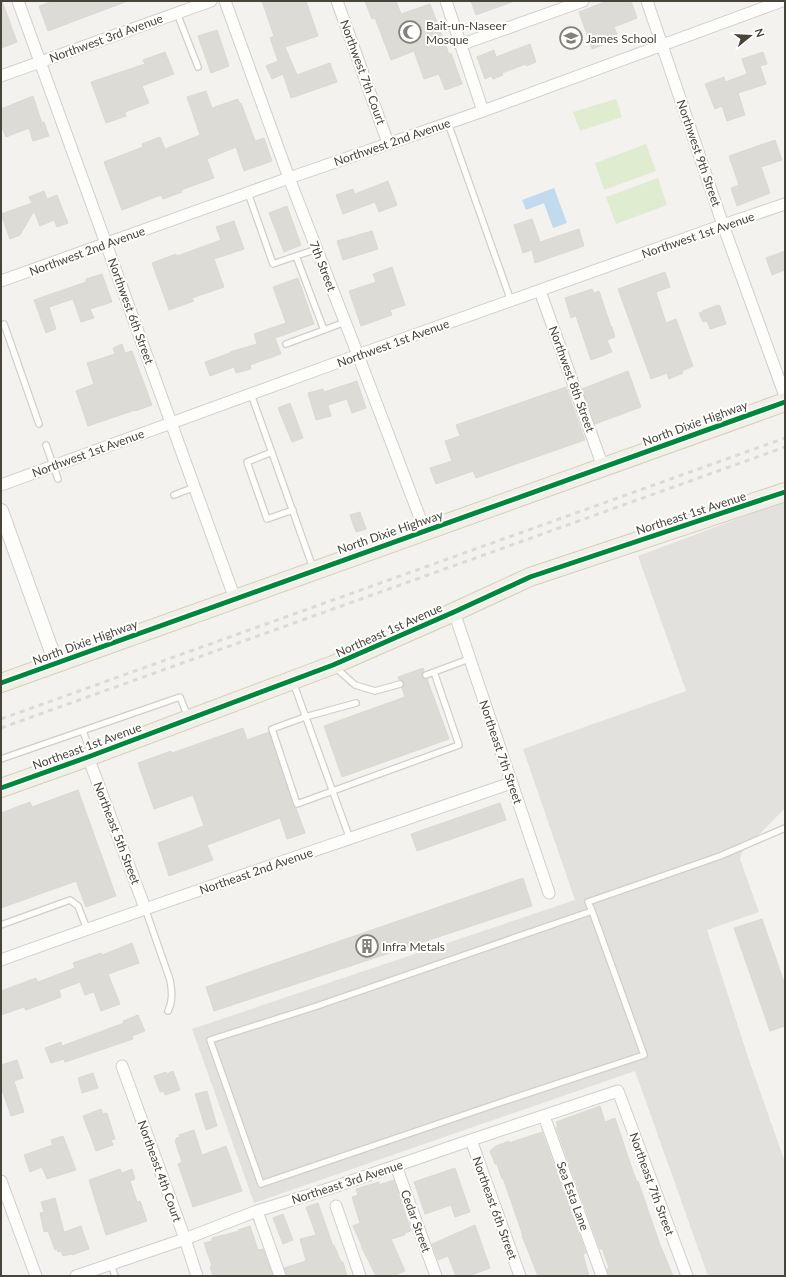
<svg xmlns="http://www.w3.org/2000/svg" width="786" height="1277" font-family="Lato,sans-serif">
<style>
.green{fill:#dfecd0}
.parking{fill:#e2e1de}
.water{fill:#c1daed}
.building{fill:#dcdbd6;stroke:#dbd9d4}
.lines{fill:none;stroke-linecap:round;stroke-linejoin:round}
.service-casing{stroke:#d1cfcb;stroke-width:8}
.minor-casing{stroke:#d1cfcb;stroke-width:13}
.tertiary-casing{stroke:#d1cfcb;stroke-width:16}
.primary-casing{stroke:#d4cebc;stroke-width:20}
.service{stroke:#fdfdfc;stroke-width:5.5}
.minor{stroke:#fdfdfc;stroke-width:11}
.tertiary{stroke:#fdfdfc;stroke-width:14}
.primary{stroke:#f1efe6;stroke-width:18}
.rail{stroke:#dadada;stroke-width:3;stroke-dasharray:5 5;stroke-linecap:butt}
.cycleway-casing{stroke:#fff;stroke-width:8}
.cycleway{stroke:#00873e;stroke-width:5}
.labels{text-anchor:middle;dominant-baseline:central;stroke-width:4;stroke-linejoin:round;paint-order:stroke}
.poi-label{font-size:12px;fill:#494439;stroke:#fff;text-anchor:start}
.street-label{font-size:12px;fill:#494439;stroke:#fff}
</style>
<rect width="100%" height="100%" fill="#f3f2ee"/>
<path class="green" d="M 616,99 L 622,117 L 580,131 L 573,112 Z
M 646,144 L 656,171 L 604,190 L 595,163 Z
M 658,178 L 667,205 L 616,224 L 606,197 Z"/>
<path class="parking" d="M 785,501 L 785,808 L 742,852 L 740,859 L 759,912 L 707,930 L 748,1057 L 785,1162 L 785,1276 L 708,1276 L 635,1071 L 254,1203 L 192,1029 L 575,900 L 523,749 L 686,691 L 638,556 Z"/>
<path class="water" d="M 554,188 L 567,223 L 553,228 L 544,203 L 526,210 L 522,200 Z"/>
<path class="building" d="M 1,1 L 2,1 L 17,42 L 1,48 Z
M 53,1 L 125,1 L 125,2 L 48,31 L 39,6 Z
M 262,1 L 306,1 L 318,36 L 285,47 L 297,75 L 330,63 L 337,82 L 291,98 L 283,74 L 272,79 L 266,66 L 278,61 L 270,38 L 274,36 Z
M 365,1 L 396,1 L 401,14 L 430,4 L 449,54 L 451,53 L 462,84 L 445,90 L 439,74 L 424,79 L 414,51 L 391,60 L 375,18 L 372,19 Z
M 471,1 L 511,1 L 512,2 L 476,15 Z
M 607,1 L 631,1 L 637,18 L 614,27 L 619,39 L 592,49 L 579,12 Z
M 217,30 L 229,66 L 211,73 L 198,36 Z
M 530,44 L 536,62 L 526,66 L 526,64 L 502,73 L 503,75 L 493,79 L 491,76 L 485,79 L 477,57 L 494,50 L 496,57 Z
M 165,52 L 174,74 L 142,86 L 149,103 L 125,112 L 126,116 L 106,123 L 91,82 L 145,64 L 143,60 Z
M 763,52 L 767,64 L 760,66 L 766,84 L 738,93 L 745,115 L 727,121 L 722,106 L 715,109 L 705,84 L 724,77 L 725,82 L 747,74 L 742,59 Z
M 206,91 L 212,108 L 238,99 L 240,104 L 241,103 L 255,141 L 264,138 L 272,161 L 244,171 L 236,147 L 207,159 L 214,178 L 181,190 L 182,192 L 163,199 L 161,195 L 122,210 L 104,162 L 143,147 L 142,144 L 160,137 L 165,149 L 200,135 L 187,97 Z
M 33,96 L 42,123 L 44,122 L 49,136 L 33,141 L 29,128 L 6,137 L 1,125 L 1,109 Z
M 775,140 L 782,160 L 761,167 L 770,193 L 737,206 L 731,188 L 739,185 L 729,156 Z
M 388,181 L 397,205 L 379,212 L 375,202 L 343,214 L 336,195 L 353,189 L 355,194 Z
M 44,191 L 47,199 L 57,195 L 68,223 L 57,227 L 54,220 L 40,226 L 34,211 L 20,235 L 10,239 L 1,214 L 32,203 L 29,197 Z
M 287,206 L 301,245 L 284,252 L 269,213 Z
M 532,219 L 540,242 L 579,229 L 584,246 L 535,263 L 532,250 L 523,253 L 514,225 Z
M 234,221 L 244,249 L 214,259 L 224,287 L 192,298 L 194,301 L 169,310 L 152,263 L 176,254 L 177,256 L 221,240 L 216,227 Z
M 372,231 L 378,249 L 343,260 L 337,241 Z
M 785,251 L 785,270 L 772,275 L 766,258 Z
M 392,267 L 405,305 L 390,310 L 392,315 L 361,326 L 349,291 L 376,282 L 373,274 Z
M 665,272 L 670,287 L 656,292 L 666,323 L 676,319 L 693,366 L 682,371 L 683,373 L 669,379 L 667,373 L 651,379 L 618,289 Z
M 102,274 L 112,302 L 90,309 L 94,318 L 81,322 L 73,299 L 49,307 L 56,329 L 46,333 L 34,300 L 86,282 L 86,279 Z
M 298,278 L 314,324 L 275,338 L 281,354 L 250,365 L 251,369 L 236,373 L 234,367 L 210,376 L 205,362 L 230,353 L 230,352 L 257,344 L 254,334 L 286,323 L 273,287 Z
M 592,289 L 594,293 L 599,291 L 611,327 L 612,327 L 615,337 L 607,340 L 612,352 L 591,360 L 576,316 L 571,318 L 565,298 Z
M 718,305 L 720,306 L 726,324 L 710,329 L 707,321 L 703,322 L 699,313 L 703,312 L 702,311 Z
M 122,344 L 125,353 L 132,351 L 152,405 L 135,411 L 135,410 L 88,426 L 76,391 L 94,384 L 87,363 L 115,354 L 113,348 Z
M 628,371 L 641,407 L 595,424 L 582,389 Z
M 357,381 L 366,408 L 352,413 L 347,399 L 328,405 L 331,416 L 316,420 L 308,393 L 323,389 L 324,392 Z
M 566,387 L 585,440 L 476,478 L 473,471 L 436,484 L 430,468 L 452,461 L 445,441 L 460,436 L 456,425 Z
M 290,403 L 303,438 L 292,442 L 278,408 Z
M 360,512 L 366,529 L 356,532 L 350,515 Z
M 423,668 L 424,671 L 423,673 L 422,676 L 424,678 L 427,679 L 449,739 L 342,777 L 324,726 L 405,697 L 402,688 L 404,685 L 404,682 L 401,680 L 399,680 L 398,677 Z
M 243,728 L 247,740 L 269,732 L 293,805 L 296,808 L 305,833 L 287,839 L 280,818 L 207,845 L 213,860 L 169,876 L 158,843 L 204,826 L 193,795 L 154,809 L 138,763 L 171,751 L 172,753 Z
M 78,790 L 116,896 L 86,907 L 76,881 L 1,908 L 1,813 L 30,802 L 32,807 Z
M 500,803 L 506,820 L 417,851 L 411,834 Z
M 523,878 L 532,906 L 214,1011 L 206,987 Z
M 762,919 L 785,985 L 785,1026 L 770,1031 L 734,928 Z
M 132,943 L 139,963 L 108,974 L 120,1004 L 101,1011 L 94,992 L 85,995 L 80,982 L 59,990 L 61,997 L 26,1010 L 24,1007 L 1,1015 L 1,991 L 36,978 L 38,982 L 75,968 L 73,963 L 101,953 L 102,955 Z
M 138,1015 L 145,1031 L 132,1036 L 133,1039 L 65,1062 L 64,1059 L 51,1063 L 45,1048 L 61,1042 L 62,1046 L 124,1023 L 123,1021 Z
M 17,1060 L 23,1078 L 14,1081 L 24,1112 L 11,1116 L 1,1087 L 1,1065 Z
M 173,1071 L 180,1090 L 165,1095 L 164,1091 L 160,1092 L 154,1076 L 166,1072 L 167,1074 Z
M 93,1073 L 98,1088 L 82,1093 L 78,1078 Z
M 207,1091 L 217,1126 L 206,1130 L 195,1094 Z
M 600,1106 L 605,1122 L 615,1118 L 632,1169 L 637,1182 L 638,1181 L 659,1242 L 673,1276 L 609,1276 L 607,1269 L 609,1268 L 602,1248 L 600,1249 L 556,1127 L 558,1127 L 556,1122 Z
M 101,1109 L 103,1114 L 107,1113 L 115,1139 L 111,1140 L 113,1145 L 96,1151 L 83,1116 Z
M 194,1130 L 202,1155 L 226,1146 L 242,1191 L 193,1207 L 178,1164 L 182,1162 L 175,1141 L 176,1140 L 176,1138 L 180,1137 L 179,1135 Z
M 542,1132 L 586,1253 L 583,1254 L 589,1276 L 538,1276 L 522,1236 L 523,1236 L 503,1178 L 502,1179 L 497,1164 L 495,1164 L 490,1151 L 496,1146 L 509,1141 L 509,1143 Z
M 63,1136 L 76,1170 L 47,1179 L 42,1167 L 30,1172 L 24,1155 L 53,1145 L 51,1140 Z
M 455,1168 L 470,1212 L 455,1217 L 451,1205 L 425,1214 L 414,1182 Z
M 120,1169 L 122,1173 L 132,1169 L 135,1179 L 130,1181 L 137,1202 L 140,1201 L 147,1221 L 106,1235 L 89,1180 Z
M 394,1180 L 411,1231 L 404,1233 L 405,1235 L 391,1239 L 405,1271 L 393,1276 L 376,1276 L 361,1246 L 362,1246 L 353,1226 L 360,1223 L 352,1197 L 358,1195 L 356,1189 L 379,1182 L 379,1185 Z
M 55,1198 L 64,1232 L 81,1226 L 89,1249 L 72,1255 L 72,1254 L 63,1256 L 61,1251 L 58,1252 L 57,1249 L 55,1250 L 48,1231 L 44,1232 L 40,1213 L 44,1212 L 41,1202 Z
M 318,1203 L 333,1246 L 334,1245 L 341,1262 L 343,1262 L 347,1276 L 287,1276 L 284,1268 L 306,1261 L 300,1239 L 316,1235 L 306,1207 Z
M 283,1214 L 293,1240 L 283,1244 L 273,1218 Z
M 475,1225 L 490,1268 L 469,1276 L 456,1276 L 448,1256 L 438,1260 L 432,1244 Z
M 250,1226 L 258,1250 L 263,1249 L 273,1276 L 213,1276 L 210,1267 L 212,1266 L 204,1243 L 212,1241 L 212,1238 L 239,1231 L 238,1230 Z"/>
<g class="lines">
<g class="service-casing">
<path id="service" d="M 177,13 L 198,67
M 448,123 L 511,301
M 248,193 L 273,264 L 296,256 L 324,330 L 345,322
M 296,256 L 317,249
M 4,324 L 39,424
M 286,344 L 324,330
M 251,394 L 313,568
M 46,445 L 58,479
M 272,452 L 247,462 L 267,519 L 293,510
M 174,495 L 195,487
M 335,667 L 355,685 L 375,691 L 400,684
M 426,675 L 469,659
M 293,682 L 350,839
M 356,703 L 305,717 L 272,729 L 297,804 L 459,745 L 434,672
M 83,731 L 91,754
M 1,759 L 180,697 L 188,717
M 145,908 L 170,980 C 172,991 173,1001 168,1011
M 592,911 L 644,1055 L 499,1103 L 261,1184 L 210,1040 L 317,1006 Z
M 592,911 L 588,902 L 720,856 L 785,828
M 1,925 L 70,900 L 78,906 L 87,929
M 111,1264 L 115,1276"/>
</g>
<g class="minor-casing">
<path id="minor" d="M 18,1 L 235,599
M 225,1 L 289,178 L 358,355 L 425,531
M 337,1 L 388,143
M 446,1 L 483,111
M 647,1 L 723,225 L 785,396
M 460,45 L 583,1
M 1,76 L 211,1
M 1,281 L 289,178 L 483,111 L 782,1
M 540,291 L 603,467
M 1,485 L 358,355 L 723,225 L 785,204
M 454,612 L 549,893
M 88,757 L 145,908
M 1,960 C 170,899 341,842 511,783
M 122,1066 L 185,1239 L 197,1276
M 544,1116 L 602,1276
M 471,1140 L 520,1276
M 396,1166 L 436,1276
M 1,1181 L 36,1276
M 336,1206 L 360,1276
M 257,1211 L 280,1276
M 76,1276 L 185,1239 L 257,1211 L 328,1189 L 471,1140 L 618,1091 L 687,1276"/>
</g>
<g class="tertiary-casing">
<path id="tertiary" d="M 1,511 L 56,663"/>
</g>
<g class="primary-casing">
<path id="primary" d="M 1,683 L 785,402
M 1,788 L 88,757 L 333,665 L 454,612 L 530,577 L 785,492"/>
</g>
<use href="#service" class="service"/>
<use href="#minor" class="minor"/>
<use href="#tertiary" class="tertiary"/>
<use href="#primary" class="primary"/>
<path class="rail" d="M 1,719 L 785,438
M 1,728 L 785,447"/>
<g class="cycleway-casing">
<path id="cycleway" d="M 1,683 L 785,402
M 1,788 L 88,757 L 333,665 L 454,612 L 530,577 L 785,492"/>
</g>
<use href="#cycleway" class="cycleway"/>
</g>
<defs>
<g id="mosque-ring" transform="scale(1.15)"><circle r="9.5" fill="#fff" stroke="#848178" stroke-width="1.5"/><path d="M3.5-4.9A6 6 0 1 0 3.5 4.9A5 5 0 1 1 3.5-4.9Z" fill="#848178"/></g>
<g id="school-ring" transform="scale(1.15)"><circle r="9.5" fill="#fff" stroke="#848178" stroke-width="1.5"/><path d="M0-5L7-2L0 1L-7-2ZM-4 1L0 2.5L4 1V4Q0 6-4 4Z" fill="#848178"/></g>
<g id="building-ring" transform="scale(1.15)"><circle r="9.5" fill="#fff" stroke="#848178" stroke-width="1.5"/><path d="M-4-6H4V6H1V3H-1V6H-4ZM-2.5-4.3h1.7v1.8h-1.7ZM.8-4.3h1.7v1.8H.8ZM-2.5-1h1.7V.8h-1.7ZM.8-1h1.7V.8H.8Z" fill="#848178"/></g>
</defs>
<g fill-rule="evenodd">
<use href="#mosque-ring" x="410" y="32"/>
<use href="#school-ring" x="571" y="38"/>
<use href="#building-ring" x="367" y="946"/>
</g>
<g class="labels">
<g class="poi-label">
<text x="426" y="25">Bait-un-Naseer<tspan x="426" dy="14">Mosque</tspan></text>
<text x="586" y="38">James School</text>
<text x="382" y="946">Infra Metals</text>
</g>
<g class="street-label">
<text transform="translate(106 38) rotate(-20)">Northwest 3rd Avenue</text>
<text transform="translate(363 72) rotate(70)">Northwest 7th Court</text>
<text transform="translate(392 142) rotate(-19)">Northwest 2nd Avenue</text>
<text transform="translate(699 153) rotate(71)">Northwest 9th Street</text>
<text transform="translate(698 235) rotate(-19)">Northwest 1st Avenue</text>
<text transform="translate(87 251) rotate(-20)">Northwest 2nd Avenue</text>
<text transform="translate(323 266) rotate(69)">7th Street</text>
<text transform="translate(131 311) rotate(70)">Northwest 6th Street</text>
<text transform="translate(393 343) rotate(-20)">Northwest 1st Avenue</text>
<text transform="translate(572 379) rotate(70)">Northwest 8th Street</text>
<text transform="translate(695 423) rotate(-20)">North Dixie Highway</text>
<text transform="translate(88 453) rotate(-20)">Northwest 1st Avenue</text>
<text transform="translate(691 513) rotate(-18)">Northeast 1st Avenue</text>
<text transform="translate(390 532) rotate(-19)">North Dixie Highway</text>
<text transform="translate(389 630) rotate(-24)">Northeast 1st Avenue</text>
<text transform="translate(85 642) rotate(-20)">North Dixie Highway</text>
<text transform="translate(87 746) rotate(-20)">Northeast 1st Avenue</text>
<text transform="translate(501 752) rotate(71)">Northeast 7th Street</text>
<text transform="translate(117 833) rotate(69)">Northeast 5th Street</text>
<text transform="translate(256 871) rotate(-19)">Northeast 2nd Avenue</text>
<text transform="translate(160 1171) rotate(70)">Northeast 4th Court</text>
<text transform="translate(347 1182) rotate(-18)">Northeast 3rd Avenue</text>
<text transform="translate(652 1184) rotate(70)">Northeast 7th Street</text>
<text transform="translate(573 1196) rotate(70)">Sea Esta Lane</text>
<text transform="translate(495 1208) rotate(70)">Northeast 6th Street</text>
<text transform="translate(416 1221) rotate(70)">Cedar Street</text>
</g>
</g>
<rect width="786" height="1277" fill="none" stroke="#494439" stroke-width="4"/>
<g transform="translate(750 36) rotate(72)" stroke="#ffffff" stroke-width="3" paint-order="stroke">
<path d="M0-3L7 15L0 10L-7 15Z" fill="#494439"/>
<text y="-6" font-size="11" font-weight="bold" text-anchor="middle" fill="#494439">N</text>
</g>
</svg>
